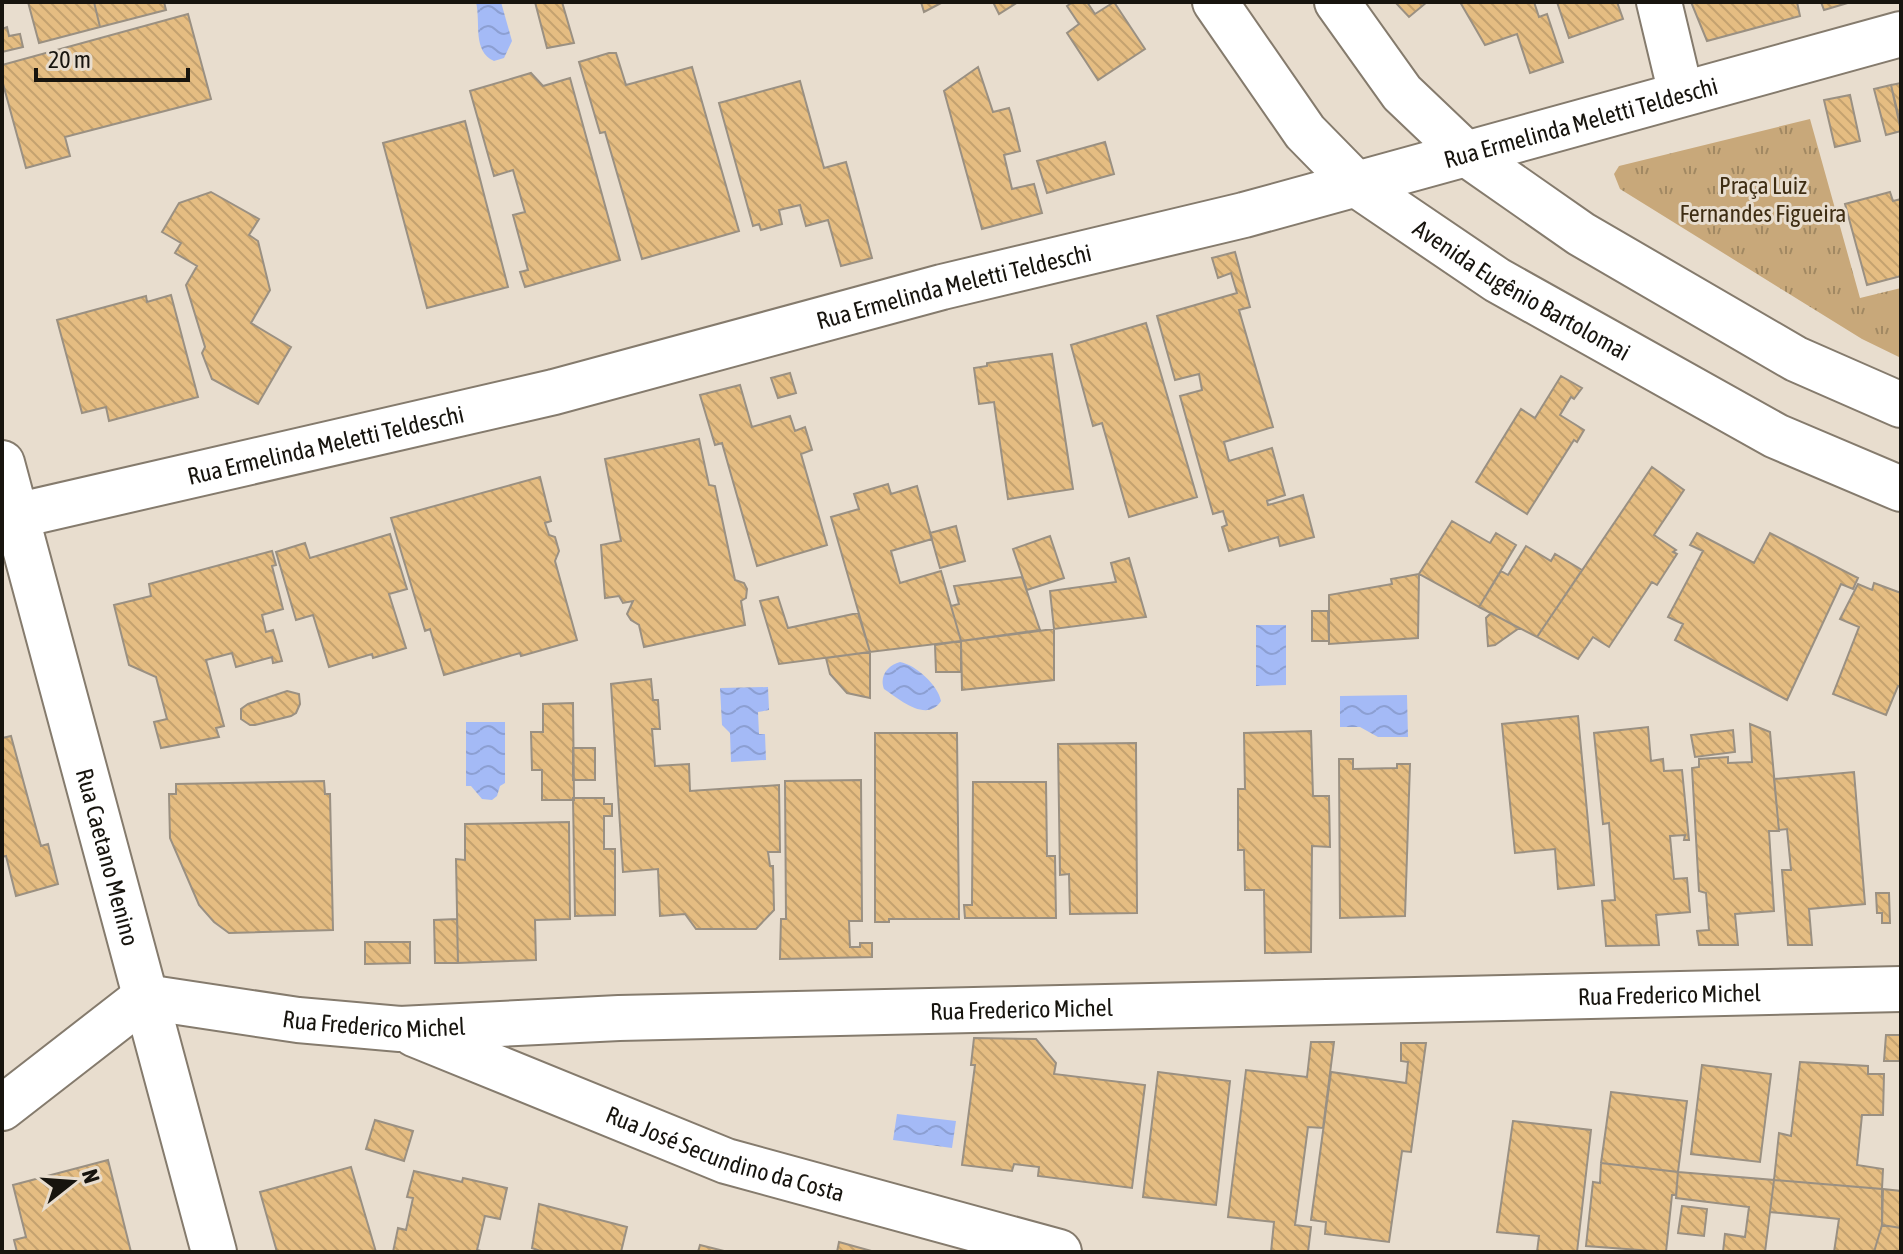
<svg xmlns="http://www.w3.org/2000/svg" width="1903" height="1254" viewBox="0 0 1903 1254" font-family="'Asap Condensed',sans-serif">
	<defs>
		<pattern id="park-tufts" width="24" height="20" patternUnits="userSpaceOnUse" patternTransform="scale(2)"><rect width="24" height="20" fill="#c8a87a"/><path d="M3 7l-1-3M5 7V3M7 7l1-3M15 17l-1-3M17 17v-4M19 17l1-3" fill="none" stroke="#a18862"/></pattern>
		<pattern id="water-waves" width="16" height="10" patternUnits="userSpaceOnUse" patternTransform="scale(2)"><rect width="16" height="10" fill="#a4baf6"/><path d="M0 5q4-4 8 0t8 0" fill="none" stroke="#8c9fd2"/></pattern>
		<pattern id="building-back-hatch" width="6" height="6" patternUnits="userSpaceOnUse" patternTransform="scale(2)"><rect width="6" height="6" fill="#e5bd82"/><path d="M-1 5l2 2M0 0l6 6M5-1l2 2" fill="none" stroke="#c4a26f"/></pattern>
	</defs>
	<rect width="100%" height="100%" fill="#e8ddce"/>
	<path fill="url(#park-tufts)" d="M1810,119L1860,298L1901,288V358L1862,339L1620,189L1614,174L1619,166Z"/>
	<path fill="url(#water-waves)" d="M476,2H501L512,41L504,58L494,61C472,51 481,23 476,2Z
		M1256,625H1286V685L1256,686Z
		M900,662C916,665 938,685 941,701C927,723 900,700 884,689C879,676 888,665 900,662Z
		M768,687L769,710L758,712L759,734H765L766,760L731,762L730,733L722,725L720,688Z
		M1407,695L1408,737H1378L1360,727H1340V696Z
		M466,722H505V783L500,786L497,796L492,800L482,799L471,786H466Z
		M897,1114L956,1121L952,1148L893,1140Z"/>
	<path fill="url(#building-back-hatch)" stroke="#9a9082" stroke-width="2" d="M28,2H94L100,27L39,43Z
		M94,2H164L166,10L100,27Z
		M535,2H562L574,43L547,48Z
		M921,2H943L924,12Z
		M993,2H1018L999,14Z
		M1073,2H1087L1095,14L1114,2L1145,49L1098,80L1067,33L1079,24L1067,6Z
		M1395,2H1427L1409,17Z
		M1460,2H1534L1539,17L1547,14L1563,62L1530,73L1517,34L1485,45Z
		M1557,2H1617L1623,19L1569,38Z
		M1691,2H1797L1800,16L1707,41Z
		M1821,2H1851L1824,10Z
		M188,14L211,99L65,137L70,156L26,168L2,80V65Z
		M7,27L9,36L20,34L23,47L2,52V29Z
		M609,53H616L626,85L692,67L739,231L642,259L605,132L600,133L579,62Z
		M978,67L993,112L1009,108L1011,114L1020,151L1004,155L1012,189L1034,184L1042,213L982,229L944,91Z
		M531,73L543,86L570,78L620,260L525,287L520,272L528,270L513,215L525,212L513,170L494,176L470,91Z
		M800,81L824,168L846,162L872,258L841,266L828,220L806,226L800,205L779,210L782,224L761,230L759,224L753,226L719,103Z
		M1901,83V118H1899L1891,85Z
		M1891,85L1901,131L1886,135L1874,89Z
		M1850,95L1860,141L1835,147L1824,100Z
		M465,121L508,287L427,308L383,143Z
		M1105,142L1114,174L1047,193L1037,161Z
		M211,192L259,219L249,235L258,241L270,290L251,323L291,347L258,404L212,379L202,353L205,347L186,285L197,266L175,253L181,243L162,232L179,203Z
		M1890,192L1893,201L1901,199V276L1867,285L1845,204Z
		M1235,252L1250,307L1239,310L1273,427L1224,442L1229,461L1272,448L1285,495L1267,501L1268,505L1303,495L1314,537L1280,546L1278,537L1229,551L1222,527L1227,525L1223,511L1213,514L1180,396L1202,390L1199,374L1175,380L1157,316L1237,293L1231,273L1218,278L1212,258Z
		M171,295L198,397L109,421L106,407L82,413L57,320L146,296L147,302Z
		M1146,323L1197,497L1129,517L1102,423L1093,426L1071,345Z
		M1052,354L1073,489L1008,499L994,402L979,404L974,368L987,366V363Z
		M790,373L796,393L778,398L771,378Z
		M1561,376L1582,388L1574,399L1571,397L1560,415L1584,430L1577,442L1574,440L1527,514L1476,482L1521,409L1535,418Z
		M740,385L752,427L790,416L795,431L805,427L812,450L801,454L827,545L757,566L722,443L715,445L700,395Z
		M699,439L709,485L715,486L735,580L744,583L747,589L746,598L741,601L745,625L644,647L639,625L631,620L627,614L633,601L623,603L619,596L605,598L601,545L621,541L605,459Z
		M1652,467L1684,490L1654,535L1676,550L1673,552L1677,554L1657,585L1652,582L1609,647L1593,637L1578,659L1537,637Z
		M540,477L551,521L545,523L549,535L555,537L559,551L555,561L577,640L521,656L520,653L444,675L430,629L425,631L391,518Z
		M888,484L891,494L917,486L932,539L891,551L900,583L941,571L961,641L870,652L831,517L859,509L854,494Z
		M1452,521L1490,543L1496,533L1516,545L1479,607L1419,574Z
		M956,526L965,561L940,568L930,533Z
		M1697,533L1754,563L1770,533L1858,578L1853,589L1841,584L1787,700L1675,640L1683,624L1668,617L1703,551L1690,545Z
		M390,534L407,589L389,594L406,648L373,658L372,654L329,667L313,615L296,620L276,552L305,543L310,558Z
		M1050,536L1064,578L1027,590L1013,549Z
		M1526,546L1551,561L1555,554L1582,570L1537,637L1479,607L1501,571L1508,575Z
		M272,551L276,565L272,566L283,609L262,615L266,632L273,630L282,661L273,663L272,657L236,667L232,653L206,660L224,726L216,728L219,737L161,748L154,722L167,719L156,677L129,665L114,605L151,596L149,584Z
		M1129,558L1146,617L1054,629L1050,591L1116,582L1111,563Z
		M1419,574L1418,638L1329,644V595L1392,584L1391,579Z
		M1022,577L1040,630L961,641L951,606L959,604L954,586Z
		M1874,583L1901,593V687L1898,686L1886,715L1833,694L1859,627L1840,619L1858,584L1872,590Z
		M778,597L788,628L858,613L870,652L779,664L760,601Z
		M1312,611H1328L1329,641H1312Z
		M1491,613L1519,628L1495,645L1488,646L1486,618Z
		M1054,629V680L962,690L961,641Z
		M961,641V672H936L935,645Z
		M870,652V698L847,693L830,674L826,658Z
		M651,679L653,700H658L660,729H652L655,766L689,764L690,791L779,785L780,852H768L770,866H773L774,910L756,929H696L685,914L660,916L658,869L623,872L611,684Z
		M287,691L299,694L300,704L296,713L291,716L255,725H250L241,719V709L248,704Z
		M573,703L574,800H542V770H532L531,732H543V704Z
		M1578,716L1594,885L1558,889L1555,849L1515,853L1502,724Z
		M1750,724L1770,732L1779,831H1769L1774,911L1735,914L1738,945H1699L1697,931L1709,930L1706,893L1699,891L1692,768L1699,767V759L1728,757V763L1752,762Z
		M1648,727L1651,761L1663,759L1664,771L1682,770L1689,840H1684L1685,835L1670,836L1674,879L1687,878L1690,912L1656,915L1659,945L1606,946L1602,901L1615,900L1609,823L1603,824L1594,733Z
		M1733,730L1735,752L1695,757L1691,735Z
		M1311,731L1313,796H1329L1330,847L1312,846L1311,952L1265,953L1264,890H1245L1244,850H1238V789H1245L1244,733Z
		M875,733H957L959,919H889V922H875Z
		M11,736L41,846L48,844L58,884L16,896L6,856L2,857V738Z
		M1136,743L1137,913L1070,914L1069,874L1060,875L1058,744Z
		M573,748H595V780H573Z
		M1339,759H1353V769L1397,768V764H1410L1405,916L1340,918Z
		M1854,772L1865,904L1809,909L1812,945H1788L1782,870H1791L1787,829L1779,830L1774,779Z
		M861,780L862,921H849L850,947H860V943H872V957L780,959L781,919H786L785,781Z
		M324,781L325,794H330L333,930L229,933L214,922L199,905L170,838L169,794H176V784Z
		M973,782H1046L1047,856H1055L1056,918H965L964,905H972Z
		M573,798H604V804H612V816H604V849H615V915L575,916Z
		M569,822L570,919L535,920L536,960L458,963L456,859L465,860V824Z
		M1876,893H1889L1890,923H1882V913H1877Z
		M457,919L458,963H435L434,920Z
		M365,942H410V963L365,964Z
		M1886,1035H1901V1061H1884Z
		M974,1038L1036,1039L1056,1063L1054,1074L1145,1085L1132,1188L1038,1176L1039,1167L1014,1164L1012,1171L962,1165L975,1065H971Z
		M1311,1042H1334L1323,1128L1308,1127L1295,1225L1311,1227L1308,1252H1271L1274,1222L1228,1217L1246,1070L1307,1077Z
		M1401,1043H1426L1411,1152L1402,1151L1389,1242L1325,1234L1326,1222L1311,1220L1331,1072L1406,1083L1408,1062L1401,1061Z
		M1800,1062L1868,1066V1074H1884L1883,1115H1862L1857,1165L1883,1169L1882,1189L1774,1180L1779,1133L1791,1136Z
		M1702,1065L1771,1074L1760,1162L1691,1154Z
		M1158,1072L1230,1081L1216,1205L1143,1197Z
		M1611,1092L1687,1101L1678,1172L1601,1163Z
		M375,1120L413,1131L404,1161L366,1149Z
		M1513,1121L1591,1130L1577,1252H1537L1539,1236L1497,1232Z
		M108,1160L131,1252H17L14,1240L26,1237L13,1185Z
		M1601,1163L1678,1172L1676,1195H1672L1666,1252L1586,1246L1593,1182L1600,1183Z
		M351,1167L376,1252H277L260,1192Z
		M414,1171L462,1182L463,1178L507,1188L500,1219L485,1216L477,1250L485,1252H393L398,1228L406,1230L413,1198L407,1197Z
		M1678,1172L1774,1180L1765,1252H1723L1725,1234L1745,1237L1749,1207L1676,1198Z
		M1774,1180L1882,1189V1225L1874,1252H1834L1839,1219L1770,1212Z
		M1883,1189L1901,1191V1228L1882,1225Z
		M539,1204L627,1227L621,1252H543L532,1248Z
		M1682,1206L1707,1209L1704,1236L1678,1233Z
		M1882,1225L1901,1228V1252H1874Z
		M839,1242L875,1252H837Z
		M700,1245L728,1252H698Z"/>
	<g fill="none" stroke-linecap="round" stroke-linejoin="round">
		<defs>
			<g id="street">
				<path d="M1659,2L1681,94"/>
				<path id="s1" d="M2,463L214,1252"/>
				<path id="s2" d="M2,519L554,392L942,287L1244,215L1901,34"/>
				<path id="s3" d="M414,1034L726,1161L1059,1252"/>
				<path id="s4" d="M2,1108L145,997L298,1020L400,1029L619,1018L1901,989"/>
			</g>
			<g id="secondary">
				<path id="s5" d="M1215,2L1305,132L1357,185L1497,280L1776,436L1901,489"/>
				<path d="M1337,2L1402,93L1465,153L1581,234L1796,359L1901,405"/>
			</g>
		</defs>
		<use href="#street" stroke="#857b6d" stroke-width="48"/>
		<use href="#secondary" stroke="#857b6d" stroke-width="48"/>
		<use href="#street" stroke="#fff" stroke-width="44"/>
		<use href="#secondary" stroke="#fff" stroke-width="44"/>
	</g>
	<g text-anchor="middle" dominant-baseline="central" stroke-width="6" stroke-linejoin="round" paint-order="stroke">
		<g font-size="24" fill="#17140e" stroke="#e8ddce">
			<text stroke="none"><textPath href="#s2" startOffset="1628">Rua Ermelinda Meletti Teldeschi</textPath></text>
			<text stroke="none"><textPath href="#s2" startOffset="980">Rua Ermelinda Meletti Teldeschi</textPath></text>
			<text stroke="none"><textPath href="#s5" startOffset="428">Avenida Eugênio Bartolomai</textPath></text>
			<text stroke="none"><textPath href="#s2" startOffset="332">Rua Ermelinda Meletti Teldeschi</textPath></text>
			<text stroke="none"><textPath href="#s1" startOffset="408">Rua Caetano Menino</textPath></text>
			<text stroke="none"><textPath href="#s4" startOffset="1708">Rua Frederico Michel</textPath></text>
			<text stroke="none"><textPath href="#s4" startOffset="1060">Rua Frederico Michel</textPath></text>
			<text stroke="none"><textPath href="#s4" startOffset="412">Rua Frederico Michel</textPath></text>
			<text stroke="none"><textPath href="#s3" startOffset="334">Rua José Secundino da Costa</textPath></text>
		</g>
		<g font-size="24" fill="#3e2d13" stroke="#e8ddce">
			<text x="1763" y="185">Praça Luiz<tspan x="1763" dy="28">Fernandes Figueira</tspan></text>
		</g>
	</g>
	<rect width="1903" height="1254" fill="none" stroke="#17140e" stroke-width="8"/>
	<g transform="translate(72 1182) rotate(73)" stroke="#e8ddce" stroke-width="6" paint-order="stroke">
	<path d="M0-6L14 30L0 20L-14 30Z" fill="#17140e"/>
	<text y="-12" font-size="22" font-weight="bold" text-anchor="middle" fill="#17140e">N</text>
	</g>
	<path d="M36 68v12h152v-12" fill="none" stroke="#17140e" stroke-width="4"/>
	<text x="48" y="68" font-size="24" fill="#17140e" stroke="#e8ddce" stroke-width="6" paint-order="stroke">20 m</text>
</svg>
